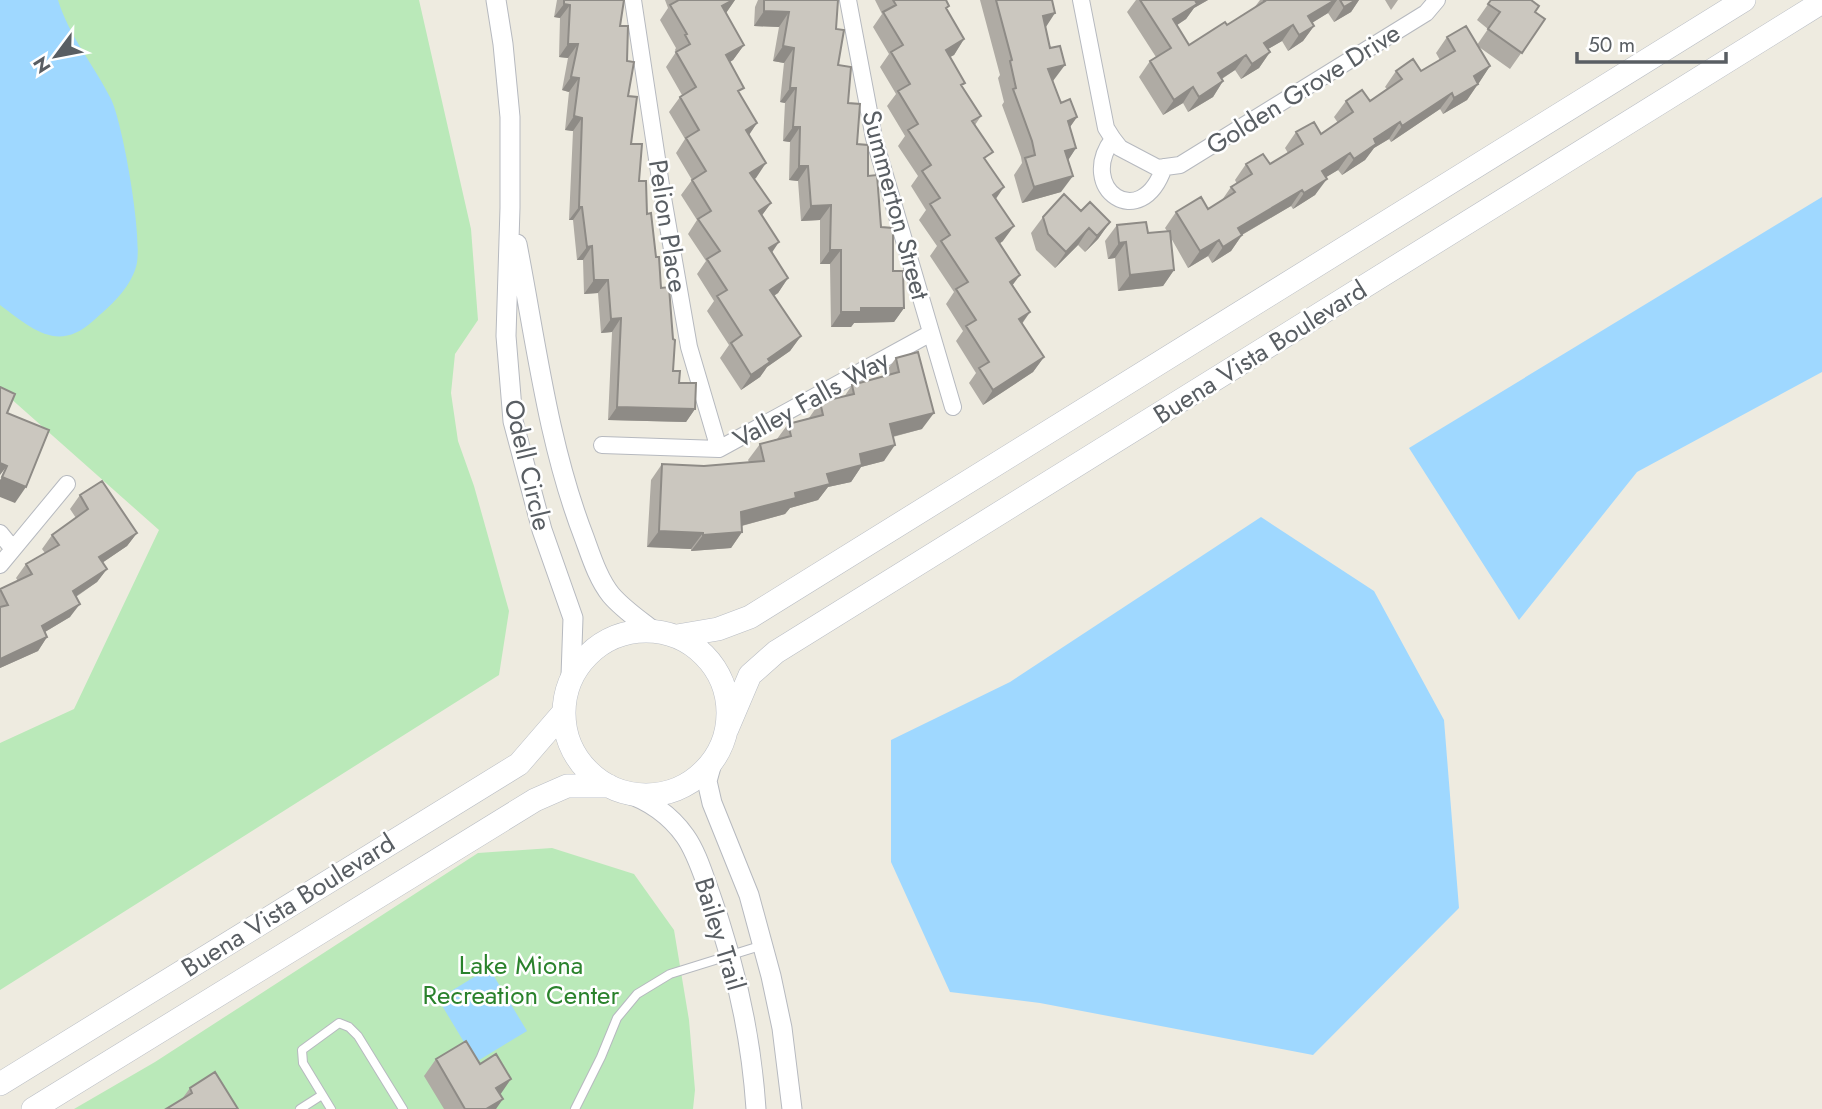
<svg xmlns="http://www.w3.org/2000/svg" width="1822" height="1109" viewBox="0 0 1822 1109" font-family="Jost,sans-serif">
	<rect width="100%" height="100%" fill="#eeebe0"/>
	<path fill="#bae9b9" d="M0,0H419L471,229L478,320L455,354L451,393L458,441L474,486L509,611L499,675L0,990V743L74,709L159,530L0,389Z
		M552,848L634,874L674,930L689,1020L695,1090L693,1109H74L155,1062L478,853Z"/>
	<path fill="#9fd8ff" d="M0,0H58C69,36 94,65 111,99C123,124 144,242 136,267C129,290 110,306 93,321C58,353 32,329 0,305Z
		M1822,197V372L1637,472L1519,620L1409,448Z
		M1261,517L1374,591L1444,720L1459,908L1313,1055L1040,1003L950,992L891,862V740L1010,682Z
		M489,968L527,1031L476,1062L438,999Z"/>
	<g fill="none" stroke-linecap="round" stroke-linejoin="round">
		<defs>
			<path id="service" d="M300,1109L322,1095
				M331,1109L303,1063L302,1050L339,1023L349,1027L358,1036L403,1109
				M575,1109L601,1057L617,1018L637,994L670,974L763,945"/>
			<path id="minor" d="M633,0L662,192L689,347L719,449
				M848,0L874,138L953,407
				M1081,0L1106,128L1113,139L1120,148L1158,168L1180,165L1426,13L1437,0
				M1113,139C1076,188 1141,235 1164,167
				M602,445L719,449L931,333
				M0,533L13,549
				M0,565L67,484"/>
			<path id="tertiary" d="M496,0L503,44L510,117V208L506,336L513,421L542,530L573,618L571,676
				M517,244C536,342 548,444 584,537C591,556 598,579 611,595C623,609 638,619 652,630
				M712,763L707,781L712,803L749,895L771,976L782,1028L792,1109
				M625,793C648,799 671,816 685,836C695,850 701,868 707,885C733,956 751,1033 756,1109"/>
			<path id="secondary" d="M564 713a82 82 0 1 1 164 0a82 82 0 1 1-164 0Z
				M677,636L718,629L750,617L1744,0
				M727,729L750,675L776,652L1822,2
				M0,1084L519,764L563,713
				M33,1109L535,800L567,786H609"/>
		</defs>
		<use href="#service" stroke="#b6b9bf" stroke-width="10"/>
		<use href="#minor" stroke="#b6b9bf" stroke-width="18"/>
		<use href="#tertiary" stroke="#b6b9bf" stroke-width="21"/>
		<use href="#secondary" stroke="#b9bdc4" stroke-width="24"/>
		<use href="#service" stroke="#fff" stroke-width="8"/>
		<use href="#minor" stroke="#fff" stroke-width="16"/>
		<use href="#tertiary" stroke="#fff" stroke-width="19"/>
		<use href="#secondary" stroke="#fff" stroke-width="23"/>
	</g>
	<path fill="#afaba4" d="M557,0H624L620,26L627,61L628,96L631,144L647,214L661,288L673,371L679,383L695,409L686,422L608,420L612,332L601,333L598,293L584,294L583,260H577L573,220H569L573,131L565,130L569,92L562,90L568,58L559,57L560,18L554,17Z
		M665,0H735L726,13L744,45L733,60L730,62L740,94L757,123L749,134L756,178L754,179L771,203L762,215L772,252L788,278L778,293L774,296L801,336L790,351L767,367L760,377L741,390L720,358L729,345L707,311L714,301L697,274L706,261L688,234L697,220L681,195L692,180L676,153L685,139L669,112L680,97L682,95L666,67L676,52L675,50L676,48L660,20L668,8Z
		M758,0H838L836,29L838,65L848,103L857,144L868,176L904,308L894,322L854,323L851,327H831L830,264H820V220L801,221L798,181L789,180L790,142L783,141L785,103L780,102L784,63L773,61L779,27L754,26L755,7Z
		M875,0H946L947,9L964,39L954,55L950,57L962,87L981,116L975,125L986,162L996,199L1003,241L999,244L1013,285L1030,312L1022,324L1044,357L1033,372L983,405L969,383L976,373L956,341L963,331L946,304L954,292L930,256L937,246L919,220L926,210L911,186L918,176L898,146L905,136L887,106L896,94L880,67L889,54L873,27L882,14Z
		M980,0H1052L1045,27L1053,81L1061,103L1077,117L1070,127L1076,148L1068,160L1061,192L1022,203L1014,175L1022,163L1021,157L1002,105L1004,102L998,78L1000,75Z
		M1136,0H1208L1194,8L1186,19L1177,25L1189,45L1227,25L1254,8L1260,0H1359L1351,12L1334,22L1328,13L1312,23L1314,26L1303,41L1288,51L1282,41L1268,49L1270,52L1259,68L1241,79L1235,70L1222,79L1223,81L1213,97L1188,112L1183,103L1163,115L1139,77L1150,61L1156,57L1127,12Z
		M1385,0H1398L1391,10Z
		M1491,0L1535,12L1545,19L1510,69L1479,47L1490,66L1467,100L1443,114L1440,109L1391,142L1389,139L1374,148L1365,160L1342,175L1338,170L1326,177L1315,195L1293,209L1291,206L1242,235L1231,251L1212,263L1208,256L1188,268L1171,238L1174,270L1163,286L1118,291L1115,258L1108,259L1105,241L1117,225L1148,233L1167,231L1165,228L1176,212L1208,209L1222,200L1231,187L1237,184L1235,180L1246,164H1270L1288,153L1285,148L1296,132L1321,134L1338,123L1334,117L1346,101H1370L1387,89L1385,87L1396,71H1421L1440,60L1436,53L1447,37L1477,45L1488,29L1477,20Z
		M1081,211L1110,222L1098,239L1085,252L1078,245L1055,268L1036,250L1031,233L1043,217Z
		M896,358L922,429L893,437L884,461L861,467L851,482L828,487L818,500L790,508L785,514L742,526V532L731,548L691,551V549L647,547L651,480L662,464L704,466L749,462L748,460L760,444L777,439L788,424L809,418L820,402L844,397L852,385L885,376L884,374Z
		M80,495L137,533L127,546L102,563L107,569L97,582L76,597L70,617L45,632L47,637L38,651L0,668V590L18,581L16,578L26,564L45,553L42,549L52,535L76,518L70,509Z
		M436,1059L480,1064L500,1095L496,1109H444L424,1076Z
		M190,1088L238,1109L182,1099Z"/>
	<path fill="#8e8b86" d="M733,0H735L726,13L712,21L722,6Z
		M1194,0H1208L1194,8L1186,19L1162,35L1173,19Z
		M1335,0H1337L1328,13L1297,32L1308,16Z
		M1356,0H1359L1351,12L1334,22L1344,7Z
		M564,4L570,5L560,18L554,17Z
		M764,11L789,12L779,27L754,26Z
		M1055,13L1044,30L1043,16Z
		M1293,25L1282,41L1253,58L1264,43Z
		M1314,26L1303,41L1288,51L1299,35Z
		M964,39L954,55L935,65L946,50Z
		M568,44H578L568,58L559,57Z
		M744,45L733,60L715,70L726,55Z
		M783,46L794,48L784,63L773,61Z
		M1270,52L1259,68L1241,79L1252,64Z
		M1246,55L1235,70L1207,88L1218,73Z
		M1065,65L1053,81L1048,69Z
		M1490,66L1479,83L1462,92L1474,76Z
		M571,77L579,78L569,92L562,90Z
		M1223,81L1213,97L1188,112L1199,97Z
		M1478,84L1467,100L1443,114L1454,98Z
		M1193,87L1183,103L1163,115L1174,100Z
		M790,88H796L785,103L780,102Z
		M1452,93L1440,109L1391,142L1402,126Z
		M574,116L582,118L573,131L565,130Z
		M1077,117L1065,134L1068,121Z
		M1400,122L1389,139L1374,148L1365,160L1342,175L1354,159L1374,139Z
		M757,123L747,138L746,130Z
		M793,127H800L790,142L783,141Z
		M1076,148L1065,165V151Z
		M1350,153L1338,170L1310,187L1322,171Z
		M766,163L756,178L740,187L750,173Z
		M799,166H808L798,181L789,180Z
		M1073,176L1061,192L1022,203L1034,187Z
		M1327,179L1315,195L1293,209L1304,193Z
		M1004,187L993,203V195Z
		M1302,190L1291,206L1226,244L1238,228Z
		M771,203L760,218L759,211Z
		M831,205L820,220L801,221L811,206Z
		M579,207H582L573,220H569Z
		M1110,222L1098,239L1085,252L1097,236Z
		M1014,226L1003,241L985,253L996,238Z
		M1089,228L1078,245L1055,268L1066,252Z
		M1242,235L1231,251L1212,263L1223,247Z
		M1219,240L1208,256L1188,268L1200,251Z
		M779,242L769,257V248Z
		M1126,242L1115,258L1108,259L1119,243Z
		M592,246L583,260H577L587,247Z
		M830,250H841L830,264H820Z
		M1174,270L1163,286L1118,291L1130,275Z
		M1020,275L1009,290L1010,282Z
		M788,278L778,293L759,305L770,290Z
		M594,280H608L598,293L584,294Z
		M861,308H904L894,322L854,323L851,327H831L841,312Z
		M1030,312L1019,327V319Z
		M621,318L612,332L601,333L611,319Z
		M801,336L790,351L767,367L760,377L741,390L751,375L768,359Z
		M1044,357L1033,372L983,405L993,390Z
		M617,407L695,409L686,422L608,420Z
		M934,413L922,429L879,440L890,424Z
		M895,445L884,461L861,467L851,482L828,487L818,500L790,508L785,514L729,529L741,512L827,474L860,454Z
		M0,463L7,466L0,475Z
		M2,477L26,487L15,503L0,497V480Z
		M659,531L703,533L691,549L647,547Z
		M742,532L731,548L691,551L703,535Z
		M137,533L127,546L90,571L99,557Z
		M107,569L97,582L63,605L73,591Z
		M80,604L70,617L33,639L42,626Z
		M47,637L38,651L0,668V659Z
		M511,1079L500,1095L496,1088Z
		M503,1099L496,1109H486Z"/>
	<path fill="#cbc7bf" stroke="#8e8b86" stroke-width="2" d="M564,0H624L620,26H628L627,61L634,62L628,96L637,97L631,144H642L639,181H646L647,214L651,213L656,257H659L661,288L669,287L673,339L675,340L673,371H680L679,383H696L695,409L617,407L621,318L611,319L608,280H594L592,246L587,247L582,207H579L582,118L574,116L579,78L571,77L578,44H568L570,5L564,4Z
		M679,0H733L722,6L744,45L726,55L744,88L738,91L757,123L746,130L766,163L750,173L771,203L759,211L779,242L769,248L788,278L770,290L801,336L768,359L770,362L751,375L731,343L742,335L717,296L727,290L707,259L720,251L698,219L711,211L692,180L706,171L686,138L699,130L680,97L696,87L676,52L690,44L685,35L687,34L670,5Z
		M764,0H838L836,29L844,30L838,65L851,67L848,103L860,104L857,144L868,145V176L877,175L881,227L893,228V271H903L904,308H861V312H841V250H830L831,205L811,206L808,166H799L800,127H793L796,88H790L794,48L783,46L789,12L764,11Z
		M893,0H946L949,6L946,8L964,39L946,50L965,83L961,85L981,116L972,121L993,152L984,158L1004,187L993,195L1014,226L996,238L1020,275L1010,282L1030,312L1019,319L1044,357L993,390L979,368L989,362L966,326L976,320L956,289L968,282L941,241L950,235L930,204L940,198L922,171L931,165L908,130L918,124L898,91L910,84L891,52L903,45L883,12L896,5Z
		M996,0H1052L1055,13L1043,16L1050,48L1060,46L1065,65L1048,69L1061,103L1070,99L1077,117L1068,121L1076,148L1065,151L1073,176L1034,187L1025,158L1035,155L1032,141L1013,89L1016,88L1010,61L1012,60Z
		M1140,0H1195L1197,4L1173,19L1189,45L1225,22L1227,25L1265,1L1264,0H1335L1308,16L1314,26L1299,35L1293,25L1264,43L1270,52L1252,64L1246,55L1218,73L1223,81L1199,97L1193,87L1174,100L1150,61L1171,48Z
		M1340,0H1356L1344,7Z
		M1491,0H1531L1539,6L1535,12L1545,19L1522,53L1488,29L1500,12L1488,4Z
		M1466,26L1490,66L1474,76L1478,84L1454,98L1452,93L1402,126L1400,122L1374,139L1376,144L1354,159L1350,153L1322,171L1327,179L1304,193L1302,190L1238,228L1242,235L1223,247L1219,240L1200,251L1176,212L1201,197L1208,209L1235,192L1231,187L1252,174L1246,164L1263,154L1270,164L1303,144L1296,132L1314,122L1321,134L1353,112L1346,101L1362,90L1370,101L1402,79L1396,71L1413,59L1421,71L1455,51L1447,37Z
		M1064,194L1081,211L1090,202L1110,222L1097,236L1089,228L1066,252L1048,234L1043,217Z
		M1146,222L1148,233L1170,231L1174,270L1130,275L1126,242L1119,243L1117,225Z
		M918,352L934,413L890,424L895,445L860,454L862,465L827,474L830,484L795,493L796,498L741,512L742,532L703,535V533L659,531L662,464L704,466L764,461L760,444L791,436L788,424L823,415L820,402L854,394L852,385L899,372L896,358Z
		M0,387L15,394L7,413L49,430L26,487L2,477L7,466L0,463Z
		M102,481L137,533L99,557L107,569L73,591L80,604L42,626L47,637L0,659V607L8,605L0,589L32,574L26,564L59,545L52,535L88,509L80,495Z
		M466,1041L480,1064L496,1054L511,1079L496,1088L503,1099L486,1109H465L436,1059Z
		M215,1072L238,1109H166L192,1093L190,1088Z"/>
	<g text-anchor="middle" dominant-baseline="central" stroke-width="5" stroke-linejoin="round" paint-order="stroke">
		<g font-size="26" fill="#595e63" stroke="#fff">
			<text transform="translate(1303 89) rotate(-32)">Golden Grove Drive</text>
			<text transform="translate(896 205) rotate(75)">Summerton Street</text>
			<text transform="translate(668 226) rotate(81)">Pelion Place</text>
			<text transform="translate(1260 352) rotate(-32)">Buena Vista Boulevard</text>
			<text transform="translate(811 399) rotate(-29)">Valley Falls Way</text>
			<text transform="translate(528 465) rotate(77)">Odell Circle</text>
			<text transform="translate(288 905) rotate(-32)">Buena Vista Boulevard</text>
			<text transform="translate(720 934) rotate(73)">Bailey Trail</text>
		</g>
		<g font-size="26" fill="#2a822c" stroke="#fff">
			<text x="521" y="965">Lake Miona<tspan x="521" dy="30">Recreation Center</tspan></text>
		</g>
	</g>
	<g transform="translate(56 56) rotate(238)" stroke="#ffffff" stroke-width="5" paint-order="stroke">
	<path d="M0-5L12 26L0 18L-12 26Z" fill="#595e63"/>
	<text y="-10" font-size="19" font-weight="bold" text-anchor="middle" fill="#595e63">N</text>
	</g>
	<path d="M1577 52v10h149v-10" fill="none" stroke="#595e63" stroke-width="3.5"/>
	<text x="1588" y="52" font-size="21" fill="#595e63" stroke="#ffffff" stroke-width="5" paint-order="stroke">50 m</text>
</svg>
